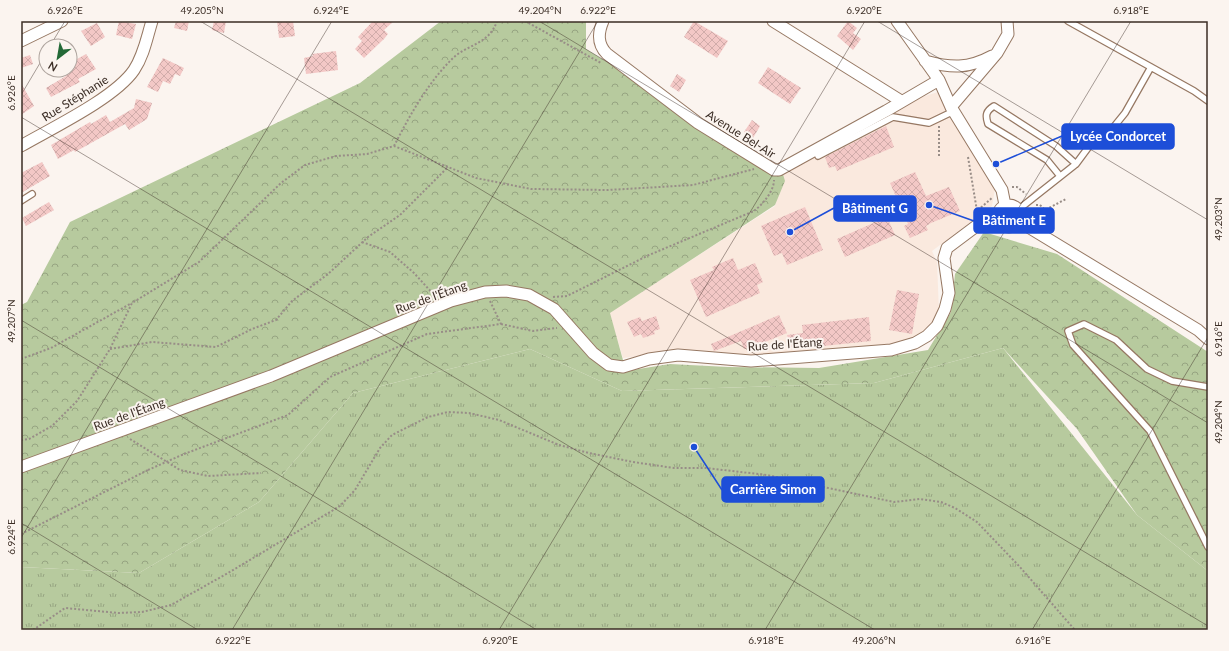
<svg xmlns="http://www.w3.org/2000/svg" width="1229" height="651" viewBox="0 0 1229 651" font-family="Lato,sans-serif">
	<defs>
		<pattern id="grass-tufts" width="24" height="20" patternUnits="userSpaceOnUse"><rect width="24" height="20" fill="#b7ca9e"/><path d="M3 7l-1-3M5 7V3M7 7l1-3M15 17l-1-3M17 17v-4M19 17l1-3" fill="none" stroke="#96a481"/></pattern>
		<pattern id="forest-crowns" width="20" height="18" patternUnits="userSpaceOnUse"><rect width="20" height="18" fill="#b7ca9e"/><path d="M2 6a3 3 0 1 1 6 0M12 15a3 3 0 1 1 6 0" fill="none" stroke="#96a481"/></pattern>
		<pattern id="building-cross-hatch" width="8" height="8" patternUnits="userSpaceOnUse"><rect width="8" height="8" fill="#f3c8c6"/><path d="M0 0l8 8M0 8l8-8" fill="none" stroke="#d1acaa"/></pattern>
	</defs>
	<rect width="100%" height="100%" fill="#fbf4ef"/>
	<path fill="#fae9de" d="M938,92L995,189L992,206L932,251L937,262L939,312L933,326L920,337L886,345L747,356L710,354L686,350L623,358L609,313L775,206L782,171L912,100Z"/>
	<path fill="url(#grass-tufts)" d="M1003,348L1137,515L1208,571V630H21V567L139,573L259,502L353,393L530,349L622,391L874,383Z"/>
	<path fill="url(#forest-crowns)" d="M441,21H586V49L782,171L785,181L775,205L610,313L626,371L670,364L728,367L819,368L928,350L951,312L955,274L984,232L1057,254L1208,352V571L1137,515L1077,429L1003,348L874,383L622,391L530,349L353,393L259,502L139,573L21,567V305L27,302L70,222L360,83Z"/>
	<path fill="url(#building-cross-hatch)" d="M119,21L136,24L132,39L116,35Z
		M176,21H189L187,31L174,28Z
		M214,21H226L224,33L212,30Z
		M277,21H293L295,36L279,38Z
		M373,21H394L384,30L388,34L384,39L364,58L355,49L362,41L358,37Z
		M694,21L728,41L717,58L684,37Z
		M848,21L857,28L853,33L861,39L853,50L837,36Z
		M97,23L105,37L91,46L81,31Z
		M336,51L338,70L306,74L304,58L313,56L312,54Z
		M86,54L96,69L78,79L80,82L51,97L46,88L66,76L63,70H70V63Z
		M30,55L33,64L21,68V58Z
		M163,58L184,68L180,76L175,74L170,84L163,81L158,92L147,87Z
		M768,67L801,88L790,104L758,83Z
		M677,74L686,80L679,92L670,86Z
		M21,83L34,106L21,115Z
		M136,99L152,103L147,119L129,130L125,124L75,152L74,150L58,159L51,145L90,122L91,124L106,115L110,122L134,108Z
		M752,120L760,126L753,138L744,132Z
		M886,126L894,147L837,171L835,166L829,168L825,157Z
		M42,162L50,176L21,193V173Z
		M915,172L926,196L949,187L960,211L931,223L926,226L928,230L910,238L904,226L908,224L890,183Z
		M49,202L54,210L26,226L22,218Z
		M805,207L823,250L787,265L782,253L774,256L761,226Z
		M887,217L895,235L845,257L837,239Z
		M733,258L738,270L755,263L763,282L757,285L760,293L706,317L690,280L714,270L712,267Z
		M897,290L919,294L912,334L889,330Z
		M779,315L787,333L750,348L749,347L744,349L741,341L714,351L711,344Z
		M656,316L660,329L654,331L655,334L643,338L641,334L634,337L627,322L640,317L642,321Z
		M869,317L871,341L804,348V345L791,347L787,335L803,333L802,325Z"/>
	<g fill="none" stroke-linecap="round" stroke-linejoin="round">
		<defs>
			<path id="service" d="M1068,21L1194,91L1208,101
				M818,156L893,117L929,123L954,111
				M1076,164L1093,141L1108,134L1125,113L1151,67
				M21,201L32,194
				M1019,209L1076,164L1056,146L994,106C986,111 985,115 988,124L1047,160L1060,176
				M1208,387L1172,381L1147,369L1116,340L1084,324L1068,331L1073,345L1150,431L1208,547"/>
			<path id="minor" d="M603,21C598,33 597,44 607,54L698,123L774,170H779L886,111L939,80
				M773,21L901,101
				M897,21L939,80L951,107L1002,190L1005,205
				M21,41L62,21
				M925,61C951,68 968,69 992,56
				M951,107L997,53L1008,34L1007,21
				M21,146C52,128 115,98 134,70C144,55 147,37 152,21
				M998 216a11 11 0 1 1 22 0a11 11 0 1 1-22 0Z
				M1017,223L1025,225L1198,330L1208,339
				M21,467L271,376L451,301L485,292L506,291L529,295L554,309L593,353L609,365L623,367L649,359L678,355L751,361L891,350L915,343L927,336L937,326L945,309L949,293L944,258L947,248L979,224L990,222L998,217"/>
		</defs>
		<use href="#service" stroke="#967863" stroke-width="8"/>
		<use href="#minor" stroke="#967863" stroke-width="13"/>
		<path stroke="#988d87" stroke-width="2" stroke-dasharray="2 2" stroke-linecap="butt" d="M525,21L601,63
			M939,126V157
			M394,146C410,115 427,84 452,59C467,44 489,45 497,21
			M968,157L977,211L993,197
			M1012,187H1017L1026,194
			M1036,205H1040L1045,210L1066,199
			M362,242L390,252L414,273L435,296
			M553,297L567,296L649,255L754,211C763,204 774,191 774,180
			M501,324L533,331L557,328
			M110,349L152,342L216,347L252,329L276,320L292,301L328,274L368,237L400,215L448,167
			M21,359L51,348L130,304
			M130,439L180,470L208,476L261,473
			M21,440L29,439L52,426L77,401L110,349L132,303L199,262L281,183L305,165L336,156L367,154L394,146L476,178L531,189L608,190L693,185L754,169
			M184,454L288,415L330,377L427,334L501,324L490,301
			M21,534L148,470
			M33,630L65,608L118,613L142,612L171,605L228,573L340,506L355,490L380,448L392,435L428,417L448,412L469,413L499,420L559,445L589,453L633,462L674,468H706L767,475L894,502L920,499L941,502L955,508L977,522L1019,566L1075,630"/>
		<use href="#service" stroke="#fff" stroke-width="5.5"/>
		<use href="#minor" stroke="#fff" stroke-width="11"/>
		<path stroke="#988d87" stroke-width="2" stroke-dasharray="2 2" stroke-linecap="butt" d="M148,470L184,454"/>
	</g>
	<path fill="none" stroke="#3b2d25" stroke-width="1" stroke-opacity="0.45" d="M200,21L1208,626M539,21L1208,423M877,21L1208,220M50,46L65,21M21,95L46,53M21,117L875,630M21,320L537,630M21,523L198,630M21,538L332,21M232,630L598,21M499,630L865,21M765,630L1131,21M1032,630L1208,337"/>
	<g text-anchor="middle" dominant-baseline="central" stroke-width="4" stroke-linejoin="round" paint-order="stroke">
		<g font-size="12" fill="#3b2d25" stroke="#fbf4ef">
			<text transform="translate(75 98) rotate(-32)">Rue Stéphanie</text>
			<text transform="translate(741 134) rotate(32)">Avenue Bel-Air</text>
			<text transform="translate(431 297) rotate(-20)">Rue de l'Étang</text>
			<text transform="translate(785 344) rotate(-4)">Rue de l'Étang</text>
			<text transform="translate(129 414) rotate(-20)">Rue de l'Étang</text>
		</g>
	</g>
	<path fill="none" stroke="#1d4ed8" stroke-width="1.5" d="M996 164L1062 136M790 232L834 208M929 205L974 221M694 447L722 490"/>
	<g fill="#1d4ed8" stroke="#fbf4ef" stroke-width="1.5">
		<circle cx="996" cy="164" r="4"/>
		<circle cx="790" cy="232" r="4"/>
		<circle cx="929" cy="205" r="4"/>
		<circle cx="694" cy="447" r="4"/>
	</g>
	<g fill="#1d4ed8" stroke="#1d4ed8" stroke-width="1.5">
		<rect x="1062" y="124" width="112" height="25" rx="4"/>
		<rect x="834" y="196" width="82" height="25" rx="4"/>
		<rect x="974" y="208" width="80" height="25" rx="4"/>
		<rect x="722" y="477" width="102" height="25" rx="4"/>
	</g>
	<g font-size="13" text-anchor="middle" font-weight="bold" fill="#fff">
		<text x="1118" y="141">Lycée Condorcet</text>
		<text x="875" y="213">Bâtiment G</text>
		<text x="1014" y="225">Bâtiment E</text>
		<text x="773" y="494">Carrière Simon</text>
	</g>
	<rect width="1229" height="651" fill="none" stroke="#fbf4ef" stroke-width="44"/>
	<g transform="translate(58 58) rotate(211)"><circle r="19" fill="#fbf4ef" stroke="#aea49e"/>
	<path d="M0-3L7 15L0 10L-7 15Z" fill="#236936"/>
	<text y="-6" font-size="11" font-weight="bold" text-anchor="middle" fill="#3b2d25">N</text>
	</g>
	<rect x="22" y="22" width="1185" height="607" fill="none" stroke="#3b2d25" stroke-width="1.5"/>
	<g font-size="10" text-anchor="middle" fill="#3b2d25">
		<text x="65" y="14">6.926°E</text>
		<text x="202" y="14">49.205°N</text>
		<text x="331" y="14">6.924°E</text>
		<text x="540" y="14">49.204°N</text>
		<text x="598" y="14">6.922°E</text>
		<text x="864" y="14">6.920°E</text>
		<text x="1131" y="14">6.918°E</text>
		<text transform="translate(11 93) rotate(-90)" y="4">6.926°E</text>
		<text transform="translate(1218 219) rotate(-90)" y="4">49.203°N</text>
		<text transform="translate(11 321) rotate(-90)" y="4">49.207°N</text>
		<text transform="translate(1218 339) rotate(-90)" y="4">6.916°E</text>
		<text transform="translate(1218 422) rotate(-90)" y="4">49.204°N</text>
		<text transform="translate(11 537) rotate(-90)" y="4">6.924°E</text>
		<text x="233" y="644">6.922°E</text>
		<text x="500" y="644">6.920°E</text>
		<text x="766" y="644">6.918°E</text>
		<text x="874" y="644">49.206°N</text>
		<text x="1033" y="644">6.916°E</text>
	</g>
</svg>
